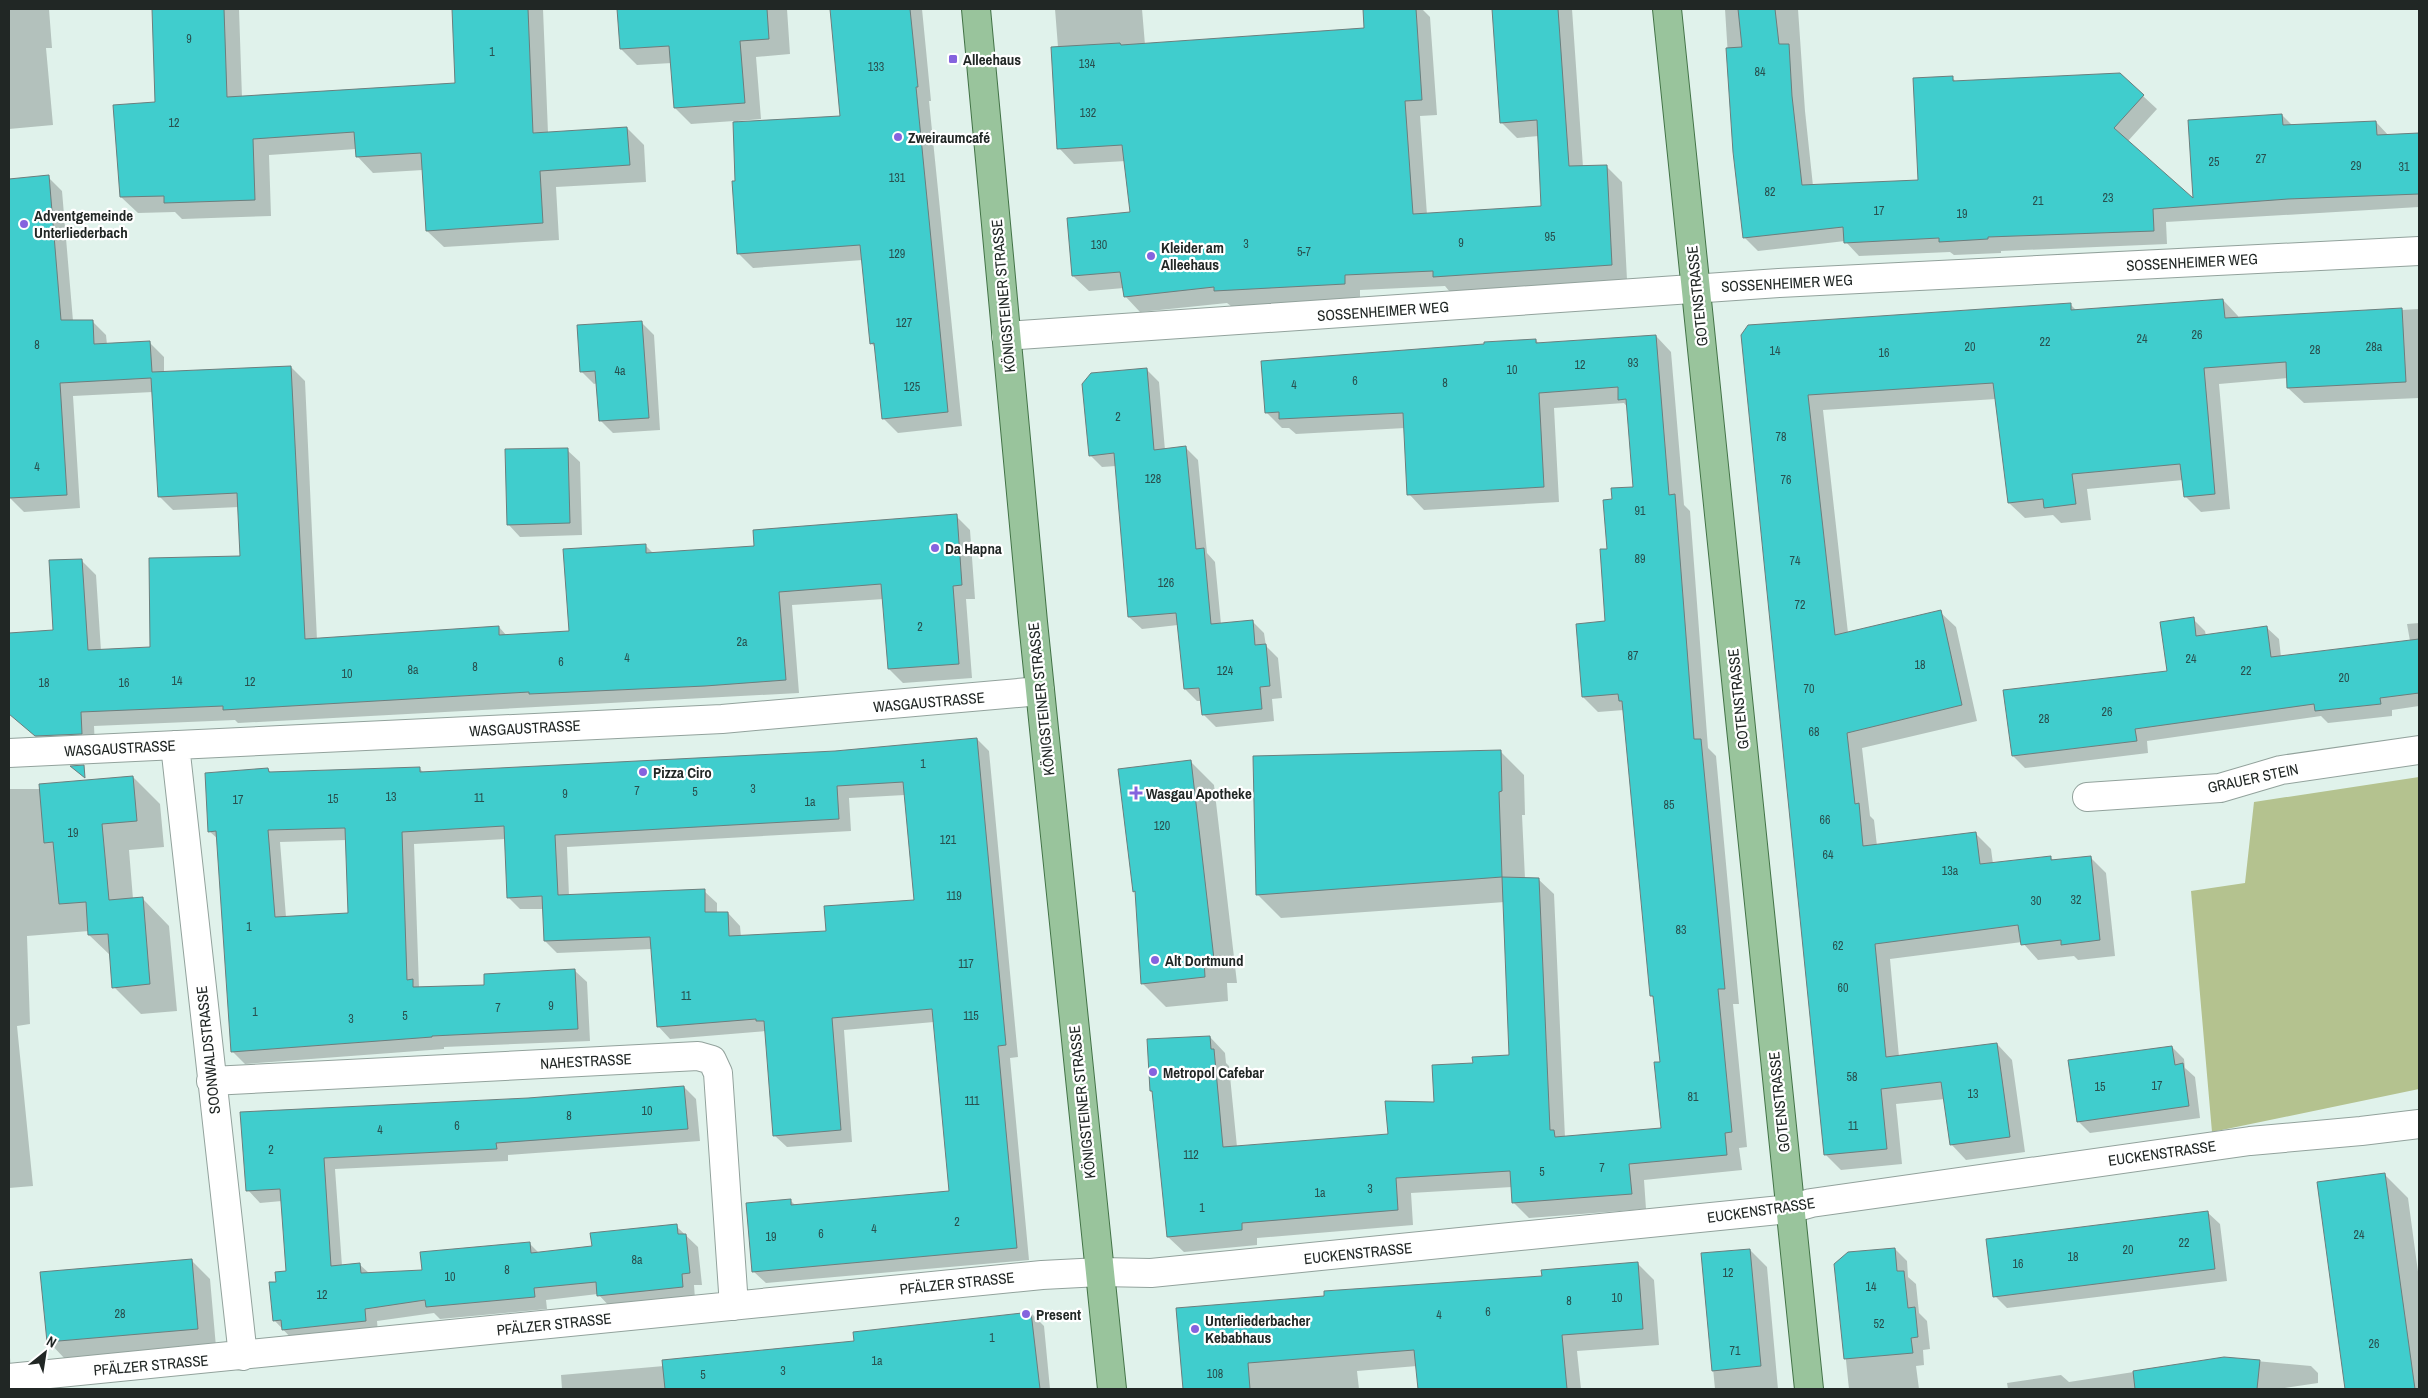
<svg xmlns="http://www.w3.org/2000/svg" width="2428" height="1398" viewBox="0 0 2428 1398" font-family="'Archivo Narrow',sans-serif">
	<rect width="100%" height="100%" fill="#e0f2eb"/>
	<path fill="#b4c28f" d="M2419,777V1089L2212,1132L2191,891L2245,883L2254,802Z"/>
	<path fill="#0003" fill-rule="evenodd" d="M9,9H49L52,48H46L53,125L9,129Z
		M153,9H239L242,98L456,84L454,9H543L548,133L627,128L644,145L646,182L556,187L559,240L444,247L427,231L423,170L373,173L357,156L356,149L269,155L271,216L182,219L175,212L138,213L121,197L156,104Z
		M618,9H787L790,54L756,57L761,119L738,121V123L841,117L832,9H922L931,101H929L962,426L898,433L883,418L876,348L871,343L863,260L753,268L739,254L734,121L691,124L675,108L672,63L637,65L621,49Z
		M1055,9H1142L1145,45L1365,29L1364,9H1422L1430,17L1437,115L1420,116L1427,215L1542,207L1539,136L1517,138L1501,122L1493,9H1572L1583,167H1607L1622,182L1627,280L1450,292L1445,286L1360,290V299L1231,306L1227,303L1140,312L1125,296L1124,288L1089,291L1073,276L1132,213L1126,161L1074,164L1059,148L1058,47Z
		M1725,9H1798L1805,111L1813,186L1919,181L1952,78L1957,82L2143,96L2157,109L2128,141L2194,201L2282,115L2293,126L2376,122L2389,136L2419,134V207L2166,222L2167,244L2001,251V253L1954,255L1950,252L1859,256L1845,241L1758,251L1744,237L1734,152Z
		M48,177L62,191L73,321H92L106,335L107,345L150,343L164,357V373L291,367L305,381L317,640L499,627L507,636L570,632L645,545L654,554L755,547L956,516L970,530L975,599H966L972,678L903,683L889,669L884,599L792,605L799,693L238,723L235,720L94,726L95,747L50,749L10,714L9,634L55,631L82,561L96,575L101,651L152,648L242,558L239,507L173,510L159,496L153,392L73,396L80,508L24,512L10,498L9,180Z
		M2223,300L2238,316L2239,319L2419,309V398L2304,403L2288,388V378L2219,384L2230,509L2201,512L2185,496L2183,480L2087,489L2091,520L2061,523L2053,515L2025,518L2009,503L1996,399L1823,410L1848,633L1940,612L1956,627L1977,721L1862,748L1870,816L1874,820L1877,846L1975,833L1991,849L1993,864L2050,857L2054,861L2090,857L2106,873L2115,956L2078,960L2074,956L2038,960L2022,942L1890,959L1899,1057L1997,1044L2012,1060L2025,1152L1966,1160L1951,1144L1945,1099L1896,1104L1902,1164L1841,1170L1826,1155L1742,335L2070,304L2077,311Z
		M641,322L654,335L660,430L613,433L600,420L598,383L594,384L581,371Z
		M1656,336L1671,352L1684,505L1690,511L1708,748L1716,756L1739,1004H1733L1747,1147L1739,1148L1742,1170L1644,1180L1646,1209L1529,1218L1513,1202L1512,1187L1411,1193L1413,1225L1257,1238V1245L1184,1252L1168,1237L1154,1094L1151,1091L1210,1037L1225,1053L1226,1063L1229,1066L1237,1147L1389,1135L1435,1103L1474,1064L1511,1056L1505,902L1281,918L1257,894L1501,752L1524,775L1525,815H1522L1525,879H1538L1554,894L1565,1138L1663,1129L1661,1063L1654,999L1651,995L1624,710L1598,712L1583,697L1606,622L1609,550L1613,500L1634,488L1628,408L1624,403L1554,408L1559,502L1424,510L1409,494L1405,428L1296,434L1289,428H1282L1266,412L1536,340L1539,344Z
		M1146,369L1159,382L1165,450L1186,448L1198,460L1207,553L1215,562L1221,624L1252,621L1264,633L1266,646L1278,658L1282,698L1272,699L1274,721L1216,727L1203,714L1202,701H1197L1185,689L1178,625L1142,629L1129,617L1116,466L1102,467L1090,455Z
		M567,450L580,462L582,535L520,537L508,524Z
		M2193,619L2205,631L2206,636L2266,627L2279,639L2281,657L2410,641L2407,624L2419,623V706L2392,710V716L2328,723L2321,716L2147,741L2148,753L2025,768L2013,756L2168,672Z
		M977,739L989,751L1018,1057L1010,1058L1029,1260L766,1283L753,1271L790,1200L796,1206L950,1192L934,1022L844,1030L852,1142L787,1147L774,1135L766,1031L670,1039L658,1026L652,949L557,953L545,941L544,909H520L508,897L506,839L414,844L419,987L485,986L574,970L587,982L590,1041L444,1047V1049L245,1064L232,1051L218,839L209,831L268,770L272,773L420,769L424,773L835,752ZM905,795L915,901L828,932L741,937L740,926L728,913L717,914V903L704,891L569,896L567,847L851,831L849,798ZM347,840L350,914L286,917L280,842Z
		M1190,761L1214,785L1237,983H1227L1228,1001L1166,1007L1142,983L1136,893L1134,891Z
		M133,777L160,804L164,847L129,850L133,899L142,898L169,926L177,1011L141,1014L114,987L111,956L89,935V931L27,936L30,1024L17,1026L33,1186L9,1188V789H40Z
		M2172,1047L2184,1059L2185,1068L2195,1077L2200,1118L2090,1133L2078,1121Z
		M684,1087L696,1099L700,1141L508,1155V1161L335,1169L342,1266L359,1264L370,1274L424,1271L529,1243L539,1253L594,1247L676,1226L698,1247L702,1285H694L695,1299L611,1308L598,1294L546,1300L547,1309L440,1319L434,1313L377,1321L378,1333L295,1342L274,1320L278,1283L287,1272L282,1201L260,1203L248,1190L242,1113L528,1100Z
		M2385,1175L2408,1198L2419,1279V1389H2346L2318,1184Z
		M2207,1212L2220,1224L2227,1281L2007,1308L1995,1296Z
		M1895,1249L1907,1261L1908,1277L1916,1284L1919,1313L1927,1321L1930,1349L1923,1350L1924,1365L1916,1366L1919,1389H1849L1836,1265Z
		M1750,1250L1767,1267L1778,1389H1715L1702,1255Z
		M191,1260L210,1279L216,1347L66,1360L48,1341Z
		M1638,1264L1654,1280L1659,1345L1577,1351L1581,1389H1420L1417,1366L1357,1371L1359,1389H1184L1177,1309L1543,1277Z
		M1031,1313L1044,1326L1050,1389H562L561,1375L664,1366L855,1342Z
		M9,1344L11,1371H9Z
		M2224,1358L2311,1366L2318,1373V1383L2278,1389H2008L2007,1383L2061,1375L2069,1382Z"/>
	<path fill="#40cdcd" stroke="#6c7e7d" fill-rule="evenodd" d="M152,9H224L227,97L455,83L452,9H528L533,133L627,127L630,165L540,171L543,223L426,231L421,153L356,157L354,132L253,139L255,200L164,203V196L120,197L113,105L155,102Z
		M617,9H767L769,39L740,41L745,103L674,108L669,46L620,49Z
		M830,9H910L918,87H916L948,412L882,419L874,343L870,344L860,245L737,254L732,181H735L733,122L840,116Z
		M1363,9H1416L1422,100L1405,101L1413,214L1541,206L1537,120L1500,123L1492,9H1558L1569,166L1607,165L1612,265L1433,277V271L1345,275V284L1214,291V287L1124,297L1120,272L1072,276L1067,218L1130,212L1122,145L1057,149L1051,47L1120,43L1121,45L1364,28Z
		M1738,9H1775L1779,44H1789L1792,96L1802,185L1918,180L1913,78L1953,76V81L2120,73L2144,95L2114,128L2193,198L2188,120L2282,114L2283,125L2376,121L2377,135L2419,133V194L2288,199L2153,209L2154,231L1988,237V239L1939,242V238L1844,243L1843,227L1743,238L1733,152L1726,48L1742,47Z
		M49,175L61,320H93L94,344L150,341L152,372L291,366L305,639L499,626V635L569,631L563,549L646,544V553L754,546L753,530L957,514L962,585L953,586L959,664L888,669L881,584L779,592L786,680L705,686L529,694V692L223,710V706L81,712L82,734L35,736L9,714V633L53,630L49,560L82,559L88,650L150,647L149,558L240,556L237,493L158,497L151,378L60,383L67,495L9,498V179Z
		M2223,299L2225,318L2402,308L2406,382L2287,388L2286,362L2204,368L2215,494L2184,497L2180,464L2072,474L2076,504L2044,508L2043,499L2008,503L1993,383L1808,395L1835,635L1941,610L1962,705L1847,733L1855,804L1859,803L1863,846L1976,832L1980,864L2051,856V860L2091,856L2100,940L2061,945V940L2021,945L2018,925L1875,944L1886,1057L1997,1043L2010,1137L1950,1145L1941,1082L1881,1089L1887,1149L1824,1155L1741,335L1748,325L2071,303V310Z
		M642,321L649,418L599,421L595,371L580,372L577,325Z
		M1656,335L1669,495L1675,494L1694,739H1701L1725,989H1718L1732,1132L1725,1133L1727,1155L1629,1164L1632,1194L1577,1198L1512,1203L1510,1171L1396,1178L1398,1210L1242,1223V1230L1167,1237L1152,1091H1150L1147,1039L1210,1036L1211,1049H1214L1223,1147L1388,1134L1385,1101L1434,1102L1432,1065L1473,1063L1472,1057L1509,1055L1502,877L1539,878L1550,1130H1554L1555,1137L1661,1128L1654,1062H1660L1653,996H1650L1622,701H1619L1618,694L1582,697L1576,624L1605,621L1600,549H1607L1603,500L1612,499L1611,488L1633,487L1626,399L1618,400V387L1539,393L1544,487L1407,495L1403,413L1279,419V412L1265,413L1261,361L1484,344V342L1536,339V343Z
		M1147,368L1154,450L1186,446L1196,549L1204,548L1211,624L1253,620L1255,645L1266,644L1270,686L1260,687L1262,709L1202,715L1199,688L1184,689L1176,613L1128,617L1114,453L1089,456L1082,384L1091,373Z
		M568,448L570,523L507,525L505,449Z
		M2194,617L2196,636L2267,626L2271,657L2419,639V693L2380,698L2381,704L2315,711L2314,704L2135,729L2137,741L2012,756L2003,690L2167,671L2160,622Z
		M977,738L1006,1045L998,1046L1017,1248L752,1272L746,1203L791,1199V1205L949,1191L932,1009L832,1018L841,1130L773,1136L764,1021H756V1019L657,1027L650,937L544,941L542,896L507,898L504,826L402,832L407,980L413,979V987L484,985V974L575,969L578,1029L432,1036V1037L231,1052L216,831L208,832L205,773L268,768L269,772L420,767V772L835,751ZM903,782L914,900L824,906L826,931L729,936L728,912H705V889L558,895L555,835L839,819L837,786ZM345,828L348,913L275,917L268,830Z
		M1501,750L1502,791L1499,792L1502,877L1256,895L1253,756Z
		M1191,760L1214,959L1204,960L1205,977L1141,984L1135,891L1133,892L1118,769Z
		M84,765L85,778L70,766Z
		M133,776L137,821L102,824L109,900L143,897L150,984L112,988L108,934L88,935L86,902L59,904L53,842L44,843L39,784Z
		M2172,1046L2175,1065L2183,1063L2189,1106L2077,1122L2068,1060Z
		M684,1086L688,1129L496,1143L497,1149L324,1158L331,1266L360,1263L361,1273L422,1270L420,1252L530,1242L531,1253L592,1246L590,1233L677,1224L678,1234H686L690,1273L682,1274L683,1287L597,1296L596,1282L534,1288L535,1297L426,1307L425,1300L365,1309L366,1321L282,1330L281,1320L273,1321L269,1282H276L275,1272L286,1271L280,1189L246,1191L240,1112L528,1098Z
		M2385,1173L2415,1389H2345L2317,1182Z
		M2208,1211L2215,1269L1993,1297L1986,1239Z
		M1895,1248L1897,1271H1904L1908,1308L1915,1307L1918,1337L1911,1338L1913,1353L1844,1359L1834,1264L1848,1252Z
		M1750,1249L1761,1366L1712,1371L1701,1253Z
		M192,1259L198,1329L47,1342L40,1272Z
		M1638,1262L1643,1329L1562,1335L1567,1389H1418L1414,1350L1248,1363L1250,1389H1183L1176,1308L1324,1296V1291L1542,1276L1541,1270Z
		M1031,1312L1040,1389H665L662,1360L854,1341L853,1332Z
		M2224,1357L2260,1360L2257,1389H2135L2133,1371Z"/>
	<g fill="none" stroke-linecap="round" stroke-linejoin="round">
		<defs>
			<path id="minor" d="M1006,336L1779,283L2419,251
				M175,745L243,1356
				M9,753L722,719L1040,691
				M2087,797L2220,788L2281,770L2419,750
				M211,1081L698,1056L712,1060L718,1073L734,1306
				M9,1378L1042,1275L1100,1272L1151,1273L1790,1209L1811,1203L2250,1141L2361,1131L2419,1124"/>
			<path id="major" d="M976,9L1033,622L1112,1389
				M1667,9L1809,1389"/>
		</defs>
		<use href="#minor" stroke="#92a29c" stroke-width="30"/>
		<use href="#major" stroke="#437347" stroke-width="30"/>
		<use href="#minor" stroke="#fff" stroke-width="28"/>
		<use href="#major" stroke="#99c49c" stroke-width="28"/>
	</g>
	<g fill="#8563de" stroke="#fff" stroke-width="2">
		<rect x="948" y="54" width="10" height="10" rx="2.5"/>
		<circle cx="898" cy="137" r="5"/>
		<circle cx="24" cy="224" r="5"/>
		<circle cx="1151" cy="256" r="5"/>
		<circle cx="935" cy="548" r="5"/>
		<circle cx="643" cy="772" r="5"/>
		<path d="M1133.5 785.5h5v5h5v5h-5v5h-5v-5h-5v-5h5z"/>
		<circle cx="1155" cy="960" r="5"/>
		<circle cx="1153" cy="1072" r="5"/>
		<circle cx="1026" cy="1314" r="5"/>
		<circle cx="1195" cy="1329" r="5"/>
	</g>
	<g text-anchor="middle" dominant-baseline="central" stroke-width="4.5" stroke-linejoin="round" paint-order="stroke">
		<g font-size="12" fill="#29504f">
			<text x="189" y="39">9</text>
			<text x="492" y="52">1</text>
			<text x="1087" y="64">134</text>
			<text x="876" y="67">133</text>
			<text x="1760" y="72">84</text>
			<text x="1088" y="113">132</text>
			<text x="174" y="123">12</text>
			<text x="2261" y="159">27</text>
			<text x="2214" y="162">25</text>
			<text x="2356" y="166">29</text>
			<text x="2404" y="167">31</text>
			<text x="897" y="178">131</text>
			<text x="1770" y="192">82</text>
			<text x="2108" y="198">23</text>
			<text x="2038" y="201">21</text>
			<text x="1879" y="211">17</text>
			<text x="1962" y="214">19</text>
			<text x="1550" y="237">95</text>
			<text x="1461" y="243">9</text>
			<text x="1246" y="244">3</text>
			<text x="1099" y="245">130</text>
			<text x="1304" y="252">5-7</text>
			<text x="897" y="254">129</text>
			<text x="904" y="323">127</text>
			<text x="2197" y="335">26</text>
			<text x="2142" y="339">24</text>
			<text x="2045" y="342">22</text>
			<text x="37" y="345">8</text>
			<text x="1970" y="347">20</text>
			<text x="2374" y="347">28a</text>
			<text x="2315" y="350">28</text>
			<text x="1775" y="351">14</text>
			<text x="1884" y="353">16</text>
			<text x="1633" y="363">93</text>
			<text x="1580" y="365">12</text>
			<text x="1512" y="370">10</text>
			<text x="620" y="371">4a</text>
			<text x="1355" y="381">6</text>
			<text x="1445" y="383">8</text>
			<text x="1294" y="385">4</text>
			<text x="912" y="387">125</text>
			<text x="1118" y="417">2</text>
			<text x="1781" y="437">78</text>
			<text x="37" y="467">4</text>
			<text x="1153" y="479">128</text>
			<text x="1786" y="480">76</text>
			<text x="1640" y="511">91</text>
			<text x="1640" y="559">89</text>
			<text x="1795" y="561">74</text>
			<text x="1166" y="583">126</text>
			<text x="1800" y="605">72</text>
			<text x="920" y="627">2</text>
			<text x="742" y="642">2a</text>
			<text x="1633" y="656">87</text>
			<text x="627" y="658">4</text>
			<text x="2191" y="659">24</text>
			<text x="561" y="662">6</text>
			<text x="1920" y="665">18</text>
			<text x="475" y="667">8</text>
			<text x="413" y="670">8a</text>
			<text x="1225" y="671">124</text>
			<text x="2246" y="671">22</text>
			<text x="347" y="674">10</text>
			<text x="2344" y="678">20</text>
			<text x="177" y="681">14</text>
			<text x="250" y="682">12</text>
			<text x="44" y="683">18</text>
			<text x="124" y="683">16</text>
			<text x="1809" y="689">70</text>
			<text x="2107" y="712">26</text>
			<text x="2044" y="719">28</text>
			<text x="1814" y="732">68</text>
			<text x="923" y="764">1</text>
			<text x="753" y="789">3</text>
			<text x="637" y="791">7</text>
			<text x="695" y="792">5</text>
			<text x="565" y="794">9</text>
			<text x="391" y="797">13</text>
			<text x="479" y="798">11</text>
			<text x="333" y="799">15</text>
			<text x="238" y="800">17</text>
			<text x="810" y="802">1a</text>
			<text x="1669" y="805">85</text>
			<text x="1825" y="820">66</text>
			<text x="1162" y="826">120</text>
			<text x="73" y="833">19</text>
			<text x="948" y="840">121</text>
			<text x="1828" y="855">64</text>
			<text x="1950" y="871">13a</text>
			<text x="954" y="896">119</text>
			<text x="2076" y="900">32</text>
			<text x="2036" y="901">30</text>
			<text x="249" y="927">1</text>
			<text x="1681" y="930">83</text>
			<text x="1838" y="946">62</text>
			<text x="966" y="964">117</text>
			<text x="1843" y="988">60</text>
			<text x="686" y="996">11</text>
			<text x="551" y="1006">9</text>
			<text x="498" y="1008">7</text>
			<text x="255" y="1012">1</text>
			<text x="405" y="1016">5</text>
			<text x="971" y="1016">115</text>
			<text x="351" y="1019">3</text>
			<text x="1852" y="1077">58</text>
			<text x="2157" y="1086">17</text>
			<text x="2100" y="1087">15</text>
			<text x="1973" y="1094">13</text>
			<text x="1693" y="1097">81</text>
			<text x="972" y="1101">111</text>
			<text x="647" y="1111">10</text>
			<text x="569" y="1116">8</text>
			<text x="457" y="1126">6</text>
			<text x="1853" y="1126">11</text>
			<text x="380" y="1130">4</text>
			<text x="271" y="1150">2</text>
			<text x="1191" y="1155">112</text>
			<text x="1602" y="1168">7</text>
			<text x="1542" y="1172">5</text>
			<text x="1370" y="1189">3</text>
			<text x="1320" y="1193">1a</text>
			<text x="1202" y="1208">1</text>
			<text x="957" y="1222">2</text>
			<text x="874" y="1229">4</text>
			<text x="821" y="1234">6</text>
			<text x="2359" y="1235">24</text>
			<text x="771" y="1237">19</text>
			<text x="2184" y="1243">22</text>
			<text x="2128" y="1250">20</text>
			<text x="2073" y="1257">18</text>
			<text x="637" y="1260">8a</text>
			<text x="2018" y="1264">16</text>
			<text x="507" y="1270">8</text>
			<text x="1728" y="1273">12</text>
			<text x="450" y="1277">10</text>
			<text x="1871" y="1287">14</text>
			<text x="322" y="1295">12</text>
			<text x="1617" y="1298">10</text>
			<text x="1569" y="1301">8</text>
			<text x="1488" y="1312">6</text>
			<text x="120" y="1314">28</text>
			<text x="1439" y="1315">4</text>
			<text x="1879" y="1324">52</text>
			<text x="992" y="1338">1</text>
			<text x="2374" y="1344">26</text>
			<text x="1735" y="1351">71</text>
			<text x="877" y="1361">1a</text>
			<text x="783" y="1371">3</text>
			<text x="1215" y="1374">108</text>
			<text x="703" y="1375">5</text>
		</g>
		<g font-size="15" font-weight="bold" fill="#212725" stroke="#fff" text-anchor="start">
			<text x="963" y="59">Alleehaus</text>
			<text x="908" y="137">Zweiraumcafé</text>
			<text x="34" y="215">Adventgemeinde<tspan x="34" dy="17">Unterliederbach</tspan></text>
			<text x="1161" y="247">Kleider am<tspan x="1161" dy="17">Alleehaus</tspan></text>
			<text x="945" y="548">Da Hapna</text>
			<text x="653" y="772">Pizza Ciro</text>
			<text x="1146" y="793">Wasgau Apotheke</text>
			<text x="1165" y="960">Alt Dortmund</text>
			<text x="1163" y="1072">Metropol Cafebar</text>
			<text x="1036" y="1314">Present</text>
			<text x="1205" y="1320">Unterliederbacher<tspan x="1205" dy="17">Kebabhaus</tspan></text>
		</g>
		<g font-size="15" fill="#212725" stroke="#fff">
			<text transform="translate(2192 262) rotate(-3)">SOSSENHEIMER WEG</text>
			<text transform="translate(1787 283) rotate(-3)">SOSSENHEIMER WEG</text>
			<text transform="translate(1003 296) rotate(-95)">KÖNIGSTEINER STRASSE</text>
			<text transform="translate(1697 296) rotate(-96)">GOTENSTRASSE</text>
			<text transform="translate(1383 311) rotate(-4)">SOSSENHEIMER WEG</text>
			<text transform="translate(1041 699) rotate(-96)">KÖNIGSTEINER STRASSE</text>
			<text transform="translate(1738 699) rotate(-96)">GOTENSTRASSE</text>
			<text transform="translate(929 702) rotate(-5)">WASGAUSTRASSE</text>
			<text transform="translate(525 728) rotate(-3)">WASGAUSTRASSE</text>
			<text transform="translate(120 748) rotate(-3)">WASGAUSTRASSE</text>
			<text transform="translate(2253 778) rotate(-12)">GRAUER STEIN</text>
			<text transform="translate(208 1050) rotate(-96)">SOONWALDSTRASSE</text>
			<text transform="translate(586 1061) rotate(-3)">NAHESTRASSE</text>
			<text transform="translate(1082 1102) rotate(-96)">KÖNIGSTEINER STRASSE</text>
			<text transform="translate(1779 1102) rotate(-96)">GOTENSTRASSE</text>
			<text transform="translate(2162 1153) rotate(-8)">EUCKENSTRASSE</text>
			<text transform="translate(1761 1210) rotate(-8)">EUCKENSTRASSE</text>
			<text transform="translate(1358 1253) rotate(-6)">EUCKENSTRASSE</text>
			<text transform="translate(957 1283) rotate(-6)">PFÄLZER STRASSE</text>
			<text transform="translate(554 1324) rotate(-6)">PFÄLZER STRASSE</text>
			<text transform="translate(151 1365) rotate(-5)">PFÄLZER STRASSE</text>
		</g>
	</g>
	<rect width="2428" height="1398" fill="none" stroke="#212725" stroke-width="20"/>
	<g transform="translate(45 1353) rotate(30)" stroke="#ffffff" stroke-width="4" paint-order="stroke">
	<path d="M0-4L9 19L0 12L-9 19Z" fill="#212725"/>
	<text y="-8" font-size="14" font-weight="bold" text-anchor="middle" fill="#212725">N</text>
	</g>
</svg>
